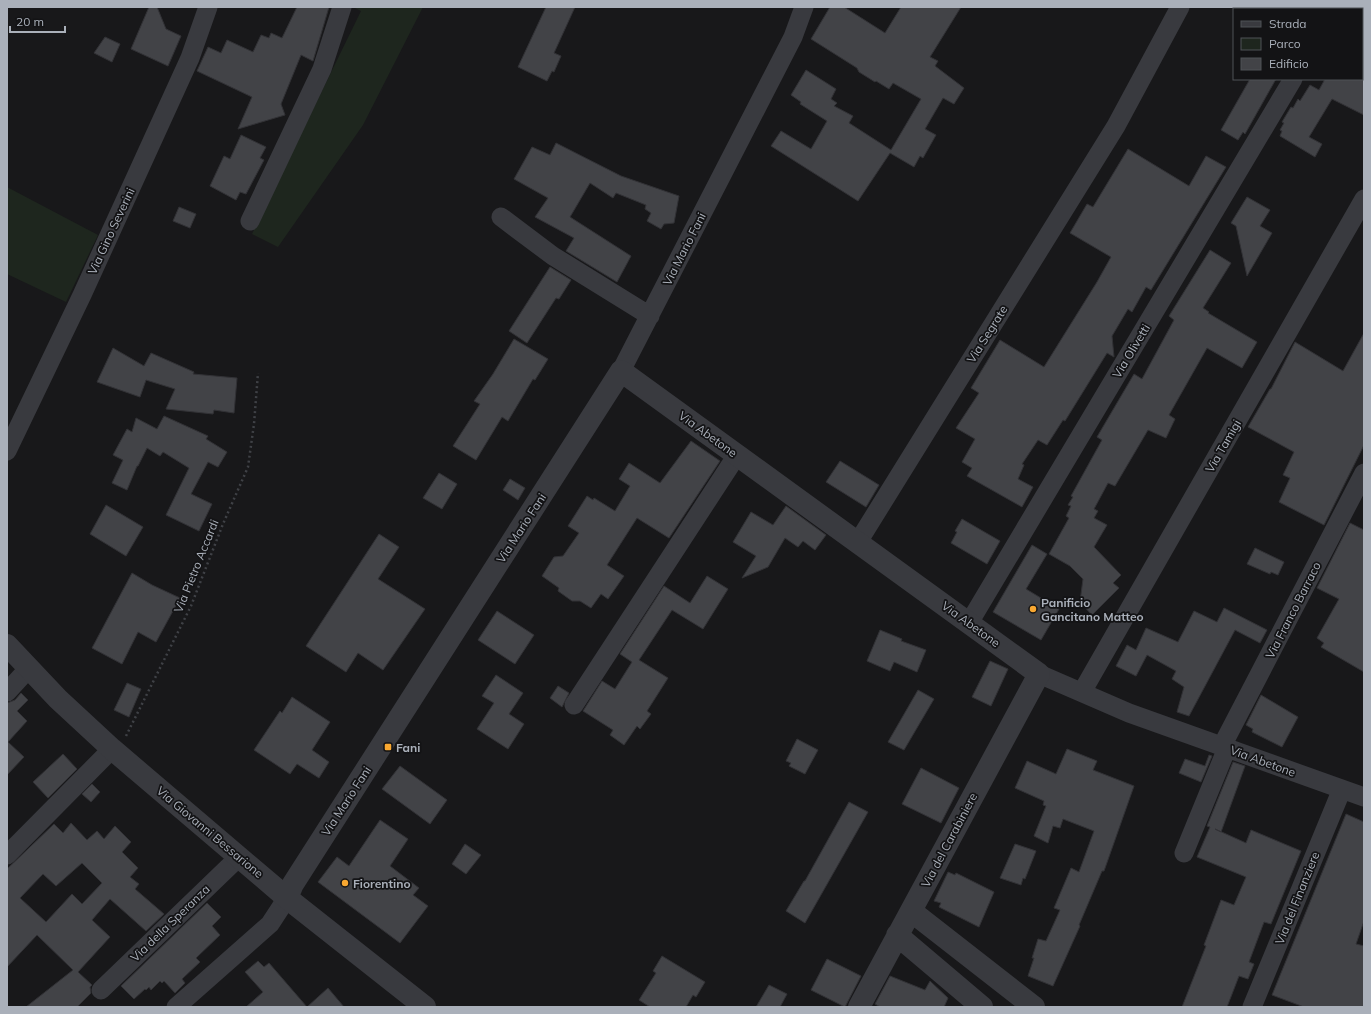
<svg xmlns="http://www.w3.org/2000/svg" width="1371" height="1014" viewBox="0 0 1371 1014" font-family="Mulish,sans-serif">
	<rect width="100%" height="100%" fill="#18181a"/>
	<path fill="#1e261e" d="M353,7H423L363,125L278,247L252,234L361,11Z
		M7,187L98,235L66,302L7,274Z"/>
	<path fill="#424347" stroke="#323236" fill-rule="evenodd" d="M149,7H157L166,29L181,36L168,66L131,49Z
		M297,7H329L313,61L301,55L281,104L285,115L238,129L252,97L197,71L208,47L221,53L227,40L253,52L261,35L269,38L271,33L282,38Z
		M546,7H575L554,53L561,56L554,72L552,71L547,81L518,67Z
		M830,7H844L885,33L901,7H961L930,57L938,61L935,66L964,88L954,104L943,98L925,129L936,135L923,158L920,156L914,167L890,153L858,201L771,146L781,131L811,149L827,121L800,104L801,102L791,95L806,70L836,89L831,99L837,103L834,106L853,116L849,123L891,150L921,99L893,83L889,89L876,81L875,82L859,72L857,68L811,39Z
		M105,37L120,44L112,62L94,53Z
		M1250,79H1276L1245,134L1243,132L1238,140L1221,130Z
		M1325,79H1364V115L1332,99L1309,137L1322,144L1315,157L1280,136L1282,131L1280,130L1284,123L1282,122L1291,107L1293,108L1298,99L1300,101L1310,85L1319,90Z
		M241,135L266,147L260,158L264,160L246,194L240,192L236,200L210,186L224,156L230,159Z
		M556,143L621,176L679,196L674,223L664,224L661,229L647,221L651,213L645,209L646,205L616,193L613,198L590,183L570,217L631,256L617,282L566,251L574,238L535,217L548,198L514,179L532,147L550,155Z
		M1128,149L1189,186L1206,156L1226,167L1151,290L1146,287L1132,312L1128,309L1112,336L1114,357L1107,353L1065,421L1063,420L1047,445L1038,440L1022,464L1024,465L1018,479L1033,487L1022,507L967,476L972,468L962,462L975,439L956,428L979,393L971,388L1000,340L1044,367L1097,282L1111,257L1070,233L1087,204L1093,207Z
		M1247,197L1270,210L1260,226L1272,233L1247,276L1236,226L1231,223Z
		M179,207L196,214L190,228L173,221Z
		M1210,250L1231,263L1203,308L1209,312L1208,313L1257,342L1242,368L1207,348L1169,415L1175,419L1166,438L1148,430L1115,486L1108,483L1094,509L1098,511L1094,518L1107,525L1094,547L1121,575L1113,583L1119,588L1092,615L1080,602L1083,579L1070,566L1049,554L1069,518L1066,516L1071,506L1068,505L1073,497L1071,496L1102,440L1097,437L1134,374L1142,379L1174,320L1169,316Z
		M550,267L571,280L559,299L556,298L527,343L509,331Z
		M1364,333V445L1324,525L1279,502L1290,478L1283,475L1294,452L1248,427L1270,389H1271L1295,342L1343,371Z
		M514,339L548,359L535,380L533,379L508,421L502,417L476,460L453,446L480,404L474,401L493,374Z
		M113,348L144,366L151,353L194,372L193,374L237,378L234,413L214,410L213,414L166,409L175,389L146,380L140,397L97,382Z
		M164,416L208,436L206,439L227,452L218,467L208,462L191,494L212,504L199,531L166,515L189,468L163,452L160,456L147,448L138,466H137L127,490L112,483L123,460L113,455L127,429L132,432L136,418L157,429Z
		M691,441L720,461L669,538L637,518L607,565L624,576L608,599L601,594L591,608L580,601H572L558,591L559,588L542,576L554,557L563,556L579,533L568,526L587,496L593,500L594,498L615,511L630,486L619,479L629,463L660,483Z
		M840,461L879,485L866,507L826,482Z
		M439,473L457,484L442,509L423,498Z
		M510,479L525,488L518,500L503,490Z
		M106,505L143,527L126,556L90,534Z
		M786,506L826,535L815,550L803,541L798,547L785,538L768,567L742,578L756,556L733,542L751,512L773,525Z
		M962,519L1000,541L987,564L951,543L957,532L955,531Z
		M1350,523L1364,530V672L1321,647L1324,643L1317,638L1339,599L1317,588Z
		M379,534L399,547L378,579L425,609L383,670L358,653L346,672L306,646Z
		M1032,545L1047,554L1026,589L1059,609L1041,640L993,612Z
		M1255,548L1284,562L1278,575L1271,572L1270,574L1247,564Z
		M132,573L152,585L180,598L156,642L138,632L122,664L92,648Z
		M707,576L728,589L703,629L672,610L639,660L668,678L647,711L651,714L640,729L637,726L624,745L610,735L613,730L583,711L602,681L615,689L632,662L620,654L664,586L690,603Z
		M1224,608L1267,630L1260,643L1235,630L1189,716L1177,712L1184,687L1172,679L1176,671L1147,655L1136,676L1116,666L1127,645L1136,650L1146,628L1178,642L1194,611L1217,622Z
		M497,611L534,635L515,664L478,640Z
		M880,630L902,639L901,641L926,650L917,672L894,662L890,671L867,661Z
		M990,661L1008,669L991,706L972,697Z
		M496,675L523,693L509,714L524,724L508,749L477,729L494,703L482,696Z
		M127,683L141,689L129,717L114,710Z
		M558,686L569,693L562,707L550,698Z
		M918,690L934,699L904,750L888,742Z
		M21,693L28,700L17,711L27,721L8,742L24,757L7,775V703L15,700Z
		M1261,695L1298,717L1282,747L1252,732L1253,729L1246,725Z
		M292,697L330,722L312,750L329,762L319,778L297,764L290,774L254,750L280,711L282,713Z
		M797,739L818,750L805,774L789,766L791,763L786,761Z
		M1067,749L1097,761L1093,770L1134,786L1104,871H1102L1079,925L1080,926L1053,986L1028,976L1034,958H1032L1038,939L1046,941L1060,910L1054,908L1071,868L1079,872L1094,831L1063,819L1060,828L1053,826L1048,843L1034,836L1046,806L1043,805L1044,801L1015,788L1027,761L1056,774Z
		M63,754L77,769L48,798L33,782Z
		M1209,755L1212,756L1201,782L1179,773L1185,759L1205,766Z
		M1233,762L1245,766L1221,832L1215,829L1246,843L1251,830L1301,851L1271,924L1264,922L1249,962L1254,964L1248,979L1239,976L1227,1007H1182L1206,946L1204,945L1221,900L1234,905L1246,877L1197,857L1210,827L1207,826Z
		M400,766L447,800L430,824L382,789Z
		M921,768L959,788L941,823L902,804Z
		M92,784L100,792L91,802L82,794Z
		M849,802L868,812L805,923L786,911L804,881H805Z
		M1346,814L1364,822V921L1356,944L1364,946V1007H1304L1272,995Z
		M380,820L408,839L390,866L419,888L413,895L428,906L400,943L318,882L337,857L349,866Z
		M71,823L87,840L97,831L104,839L115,826L131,842L122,852L138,868L130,877L139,884L135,889L164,914L146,931L110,899L92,920L110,937L78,972L92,985L90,987L91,993L77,1007H26L73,970L37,935L7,967V869L54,824L63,833ZM82,863L102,883L82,904L72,894L46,922L20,898L43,874L56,886Z
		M465,844L481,855L466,874L452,864Z
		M1015,844L1036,851L1025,879L1023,878L1021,885L1000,878Z
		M948,872L955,875L956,873L994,892L979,927L939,907L941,903L934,901Z
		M207,903L221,917L212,926L220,935L196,958L200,962L182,979L185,983L175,993L164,981L162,983L160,981L151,990L149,987L146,990L145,989L134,999L121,986Z
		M662,956L705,982L696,997L693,995L686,1007H650L639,1000L656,973L653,971Z
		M827,959L861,976L845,1007L811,990Z
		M258,961L264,967L269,963L307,1007L328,988L344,1007H246L263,992L245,972Z
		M890,976L925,990L930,981L948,998L944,1007H880L875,1004Z
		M769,985L787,994L780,1007H756Z"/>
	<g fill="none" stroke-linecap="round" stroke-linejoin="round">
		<path stroke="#3f4146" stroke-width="2.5" stroke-dasharray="2 3" stroke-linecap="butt" d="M126,736L191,606L223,524L248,467L254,424L258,373"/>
		<path stroke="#393a3f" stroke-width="19" d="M1301,7L1304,9
			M501,217L553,256L650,316
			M250,221L322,69L342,7
			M621,371L793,37L804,7
			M7,451L82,295L190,58L208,7
			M858,542L1116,126L1180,7
			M969,623L1293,79
			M1039,674L1129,713L1364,797
			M7,692L29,668
			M1082,692L1364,199
			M574,705L737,455
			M1222,746L1364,473
			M1184,853L1227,748
			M7,855L112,749
			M101,990L239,857
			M176,1007L270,924L287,898
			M1252,1007L1342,789"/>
		<path stroke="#393a3f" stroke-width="22" d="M7,645L58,699L112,749L287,898L425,1007
			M287,898L293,884L621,371L1039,674L859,1007
			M911,911L1034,1007
			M897,935L982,1007"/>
	</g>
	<g fill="#f9a831" stroke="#131315" stroke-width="1.5">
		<circle cx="1033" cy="609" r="4"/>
		<rect x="384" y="743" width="8" height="8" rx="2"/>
		<circle cx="345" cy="883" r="4"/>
	</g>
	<g text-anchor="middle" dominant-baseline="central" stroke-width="3.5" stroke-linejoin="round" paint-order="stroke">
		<g font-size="12" fill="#aab0ba" stroke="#131315">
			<text transform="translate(111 231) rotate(-65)">Via Gino Severini</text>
			<text transform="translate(684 249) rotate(-63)">Via Mario Fani</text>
			<text transform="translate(987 334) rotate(-58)">Via Segrate</text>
			<text transform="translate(1131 351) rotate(-59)">Via Olivetti</text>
			<text transform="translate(708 434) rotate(36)">Via Abetone</text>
			<text transform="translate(1223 446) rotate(-60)">Via Tamigi</text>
			<text transform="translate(521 528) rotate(-57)">Via Mario Fani</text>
			<text transform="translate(196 566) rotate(-68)">Via Pietro Accardi</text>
			<text transform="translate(1293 610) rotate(-63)">Via Franco Barraco</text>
			<text transform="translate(971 624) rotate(36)">Via Abetone</text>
			<text transform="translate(1263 761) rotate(20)">Via Abetone</text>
			<text transform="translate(346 801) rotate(-57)">Via Mario Fani</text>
			<text transform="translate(210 832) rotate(40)">Via Giovanni Bessarione</text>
			<text transform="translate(949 840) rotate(-62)">Via del Carabiniere</text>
			<text transform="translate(1297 898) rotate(-68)">Via del Finanziere</text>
			<text transform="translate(170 923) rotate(-44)">Via della Speranza</text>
		</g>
		<g font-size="12" font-weight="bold" fill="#aab0ba" stroke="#131315" text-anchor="start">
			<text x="1041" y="602">Panificio<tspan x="1041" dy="14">Gancitano Matteo</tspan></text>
			<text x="396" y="747">Fani</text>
			<text x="353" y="883">Fiorentino</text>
		</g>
	</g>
	<rect width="1371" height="1014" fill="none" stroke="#aab0ba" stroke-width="16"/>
	<rect x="1233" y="8" width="130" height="72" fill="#131315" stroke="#4f5257"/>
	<rect x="1241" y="21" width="20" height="6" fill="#393a3f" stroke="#4f5257"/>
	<text x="1269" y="28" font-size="12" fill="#aab0ba">Strada</text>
	<rect x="1241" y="38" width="20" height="12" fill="#1e261e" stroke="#4f5257"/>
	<text x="1269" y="48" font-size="12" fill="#aab0ba">Parco</text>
	<rect x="1241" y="58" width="20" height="12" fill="#424347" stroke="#4f5257"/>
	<text x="1269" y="68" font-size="12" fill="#aab0ba">Edificio</text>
	<path d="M10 26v6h55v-6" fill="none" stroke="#aab0ba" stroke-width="2"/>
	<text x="16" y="26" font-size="12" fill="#aab0ba" stroke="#131315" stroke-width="3" paint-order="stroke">20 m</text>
</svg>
